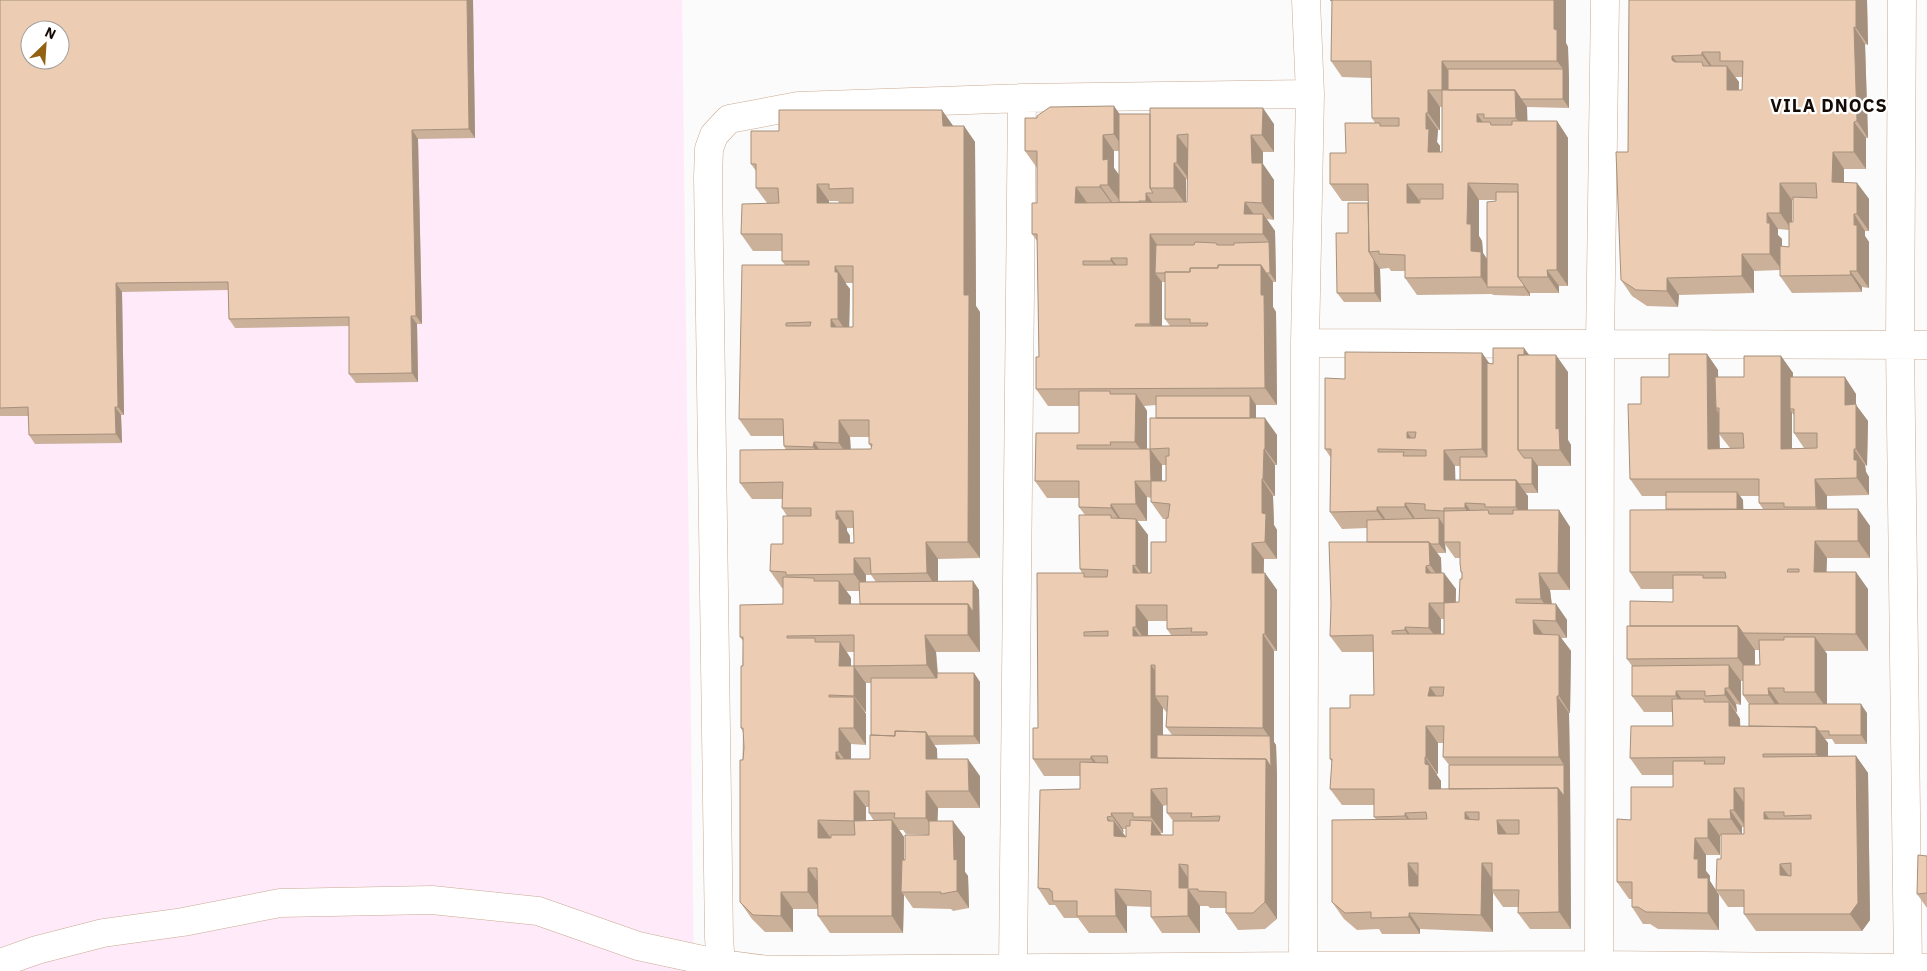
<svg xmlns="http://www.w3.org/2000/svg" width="1927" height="971" viewBox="0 0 1927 971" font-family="'IBM Plex Sans',sans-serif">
	<rect width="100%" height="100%" fill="#fbfbfb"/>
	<path fill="#ffeaf9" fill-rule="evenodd" d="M0,0H682L694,971H0ZM30,30H60V60H30Z"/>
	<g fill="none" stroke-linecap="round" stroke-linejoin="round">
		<defs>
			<path id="minor" d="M1902,0L1900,345L1908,968
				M1310,94L1022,98L798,106L729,119L714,135L709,149L708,177L719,938L721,964L768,970L1303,966L1599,965L1927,968
				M1305,343L1927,345
				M0,963L37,950L103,933L183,922L280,903L432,900L538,911L638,946L721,964
				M1599,965L1600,343L1605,0
				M1303,966L1305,343L1310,94L1306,0
				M1013,968L1022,98"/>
		</defs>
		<use href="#minor" stroke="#c9aa92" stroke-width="29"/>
		<use href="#minor" stroke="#fff" stroke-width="28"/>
	</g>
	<path fill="#cbb09a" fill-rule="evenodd" d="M0,0H473L475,138L418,139L422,324H417L418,382L356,383L349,374V326L235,328L229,319L228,290L122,292L124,415H121L122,443L35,444L29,435V416H0Z
		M1330,0L1566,43L1568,47L1569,108L1527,107V121H1557L1568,138V286H1559V293H1530V296L1493,295L1492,294L1417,295L1405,278V271H1391L1389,268L1380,269L1381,302H1344L1337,293L1348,233L1368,203V201H1342L1330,184L1346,153L1375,123L1372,118L1371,78L1342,77L1331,61L1332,2ZM1440,107H1442V152H1440V146L1437,142L1438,130H1440ZM1479,200H1496L1487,259L1483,253L1482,241L1479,236Z
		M1629,0H1867L1868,45L1865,44L1868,138H1866V169H1844V183H1857L1869,199V231H1865V236L1869,242V288L1862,287V292L1792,293L1780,276V270L1754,271V293L1679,295L1678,307L1647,306L1632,296L1621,280L1628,152ZM1735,77H1742V90H1739V82ZM1792,200H1793V222H1792ZM1778,229L1789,230V247L1782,246V239L1778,235Z
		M1037,118L1274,124V152H1263V164L1274,180V220L1267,219L1275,231L1276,282H1273V307L1276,312L1277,405H1256V418L1277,435V465H1275V496H1273L1274,525L1277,530V559H1264V573H1265L1277,590V651H1274V742L1276,745L1277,776V919L1265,929L1238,930L1226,913V908H1210L1208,906H1200V933H1162L1151,917V907L1127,906V933H1089L1078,918H1064L1055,905H1049L1038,888L1080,789V776H1044L1033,759L1038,728L1082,573L1080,569L1085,515L1079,507V498H1047L1035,481L1079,433V406H1048L1036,389L1039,357L1037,241L1032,234L1037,203V168L1025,151ZM1114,151H1119V175L1114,168ZM1186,179H1187V202H1186ZM1162,282H1165V319L1170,326H1162ZM1156,405V418L1150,449H1147V411L1144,406ZM1162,465H1166V481H1162ZM1147,497L1151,498V502L1163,519H1166V542L1151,573H1148V535L1137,521H1147ZM1148,621H1167V629L1171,635H1148ZM1163,708L1167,713L1166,727L1172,735H1163ZM1167,805V813L1173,821V835H1162L1160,833H1163V806ZM1123,829H1126V837L1123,833Z
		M953,126H964L975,142L976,306L980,312V558L938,559V582L973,581L979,590L980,652H936L938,673H974L980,682V744L934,745L937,749V759L980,776V808H938L937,821L965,837V872L968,876L969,908L953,911L951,909L913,908L904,895L903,933H830L818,916V909H793V932H765L752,919L740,902L743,732L741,728L743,641L740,637L783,604V588H782L770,571L783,544L787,516L782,508L783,499H752L740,483L786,450L784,446L783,436H751L739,419L785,265L782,261V251H753L741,234L767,203L756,188V171L751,164L779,131ZM829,201H838L839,203H829ZM846,283H853V327H849L850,289L846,284ZM850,437H869V444L871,447V449L851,450ZM847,528H854V543H850V536L847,531ZM866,575H871L876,582H866ZM846,591H860V604H851V597ZM847,652H854V666L866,683H871V735L870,759H851V744L866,745V714L865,712H866V683L851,666V659ZM866,807H869V813L874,821H866ZM899,830H903L906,834L929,835L904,860V837Z
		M1482,353L1489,363L1493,364L1529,355L1568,372V440L1571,445V466H1538V493H1525L1528,496V510H1559L1570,527V590H1550L1552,604H1556L1567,620V638H1561L1571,651L1570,713H1569L1570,774L1571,929H1530L1518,913L1519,907H1503L1493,893V932L1420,929V934H1382L1379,929L1357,930L1344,919L1332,902L1376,819L1374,817V805H1342L1330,789L1332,762L1330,759L1350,708L1374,695L1373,652H1342L1330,636L1367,542V528L1342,529L1330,512L1331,458L1325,449L1345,379ZM1455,466H1460V480H1455ZM1445,544L1455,558H1460L1461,572L1462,574L1459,602H1456V589L1441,573V558L1437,553H1446ZM1441,619H1444V634H1441ZM1438,743H1444L1443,757L1449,765V789H1441V781L1437,776V774H1438Z
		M1707,354L1718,370V377H1744L1781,356L1793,373V377L1856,394V405L1868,421L1867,466L1865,465L1866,472L1869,477V495L1827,496V509H1858L1870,526V558H1827L1826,572L1868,589V651H1825L1827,654V704L1867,713V744H1835L1832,739H1825L1828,743V756H1856L1868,773L1870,920L1862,931H1756L1744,914V907H1728L1716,890L1721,859V836H1720V855H1706V871L1710,876V881L1719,895V930L1658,929L1650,924H1643L1632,907V899H1629L1617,882L1631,820L1673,787V775H1642L1630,758L1673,726L1672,712H1644L1632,696V666L1627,659L1630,626L1673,602V589H1641L1630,572L1666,509V496H1642L1630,479L1641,404L1669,377ZM1792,413L1794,415V433L1804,448H1792ZM1719,434L1730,448H1720ZM1740,496H1759V503L1763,509H1743V500ZM1755,650H1759L1760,665H1755ZM1740,681H1743V695L1749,704V726H1740V719L1736,712H1737L1736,704L1741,705ZM1742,827H1744V834H1742Z
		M1927,856V908L1917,894Z"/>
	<path fill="#a5907d" d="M467,0H473L475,138L469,129Z
		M1554,0H1566V43L1568,47L1569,77L1557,61L1554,29Z
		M1856,0H1867L1868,45L1856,28Z
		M1854,27L1865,44L1868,138L1857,121Z
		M1702,52L1714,69V72L1702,55Z
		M1672,56L1684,72L1672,60Z
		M1442,61L1454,78V98L1442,90Z
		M1727,66L1739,82L1738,107L1727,90Z
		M1563,69L1569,77V108L1563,99Z
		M1428,90L1440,107V130L1428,113Z
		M1515,90L1527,107L1528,134L1516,118Z
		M1114,106L1126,123L1125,151L1114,134Z
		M1263,108L1274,124V152L1262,135Z
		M942,110L954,127L943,126Z
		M1426,113L1438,130L1437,142L1440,146V169L1428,152L1426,129Z
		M1477,114L1489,131L1477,122Z
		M1557,121L1568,138V286L1557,270Z
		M1854,122L1866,138V169L1854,152Z
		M964,126L975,142L976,306L980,312V558L968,542L964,295Z
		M412,130L418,139L422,324L416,316Z
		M1103,135L1114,151V168L1120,176V201L1108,185L1103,160Z
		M1177,135L1189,151V179L1177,163Z
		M1251,135L1263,152V164L1274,180V220L1262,203L1252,163Z
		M1833,152L1844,169V199L1832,182Z
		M1174,163L1186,179V205L1174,188Z
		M1468,183L1479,200V236L1482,241L1483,253L1493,268L1488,287L1481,277L1471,251L1467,224Z
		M1780,183L1792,200V230L1780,213Z
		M1857,183L1869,199V231L1857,214Z
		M817,184L829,201V220L817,203Z
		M1407,184L1419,200V219L1407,203Z
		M1100,185L1112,202V204L1100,187Z
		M1076,187L1088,204L1075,203Z
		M1146,193L1152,202V210L1146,201Z
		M1245,202L1257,219L1244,214Z
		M1767,213L1778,229V235L1782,239V270L1770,254Z
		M1263,214L1275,231L1276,282L1270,273L1269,242L1263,234Z
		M1854,214L1865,231V236L1869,242V288L1857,271Z
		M1150,234L1161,251L1155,273L1162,282V341L1150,324Z
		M1742,254L1754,271V293L1742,276Z
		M1111,258L1123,274V277L1111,261Z
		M1374,260L1380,269L1381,302L1375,293Z
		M1261,265L1273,282V307L1276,312L1277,405L1265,388L1261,295Z
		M835,266L846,283V284L850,289L849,336L838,319Z
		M1547,270L1559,286V293L1548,277Z
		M1850,271L1862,287V292L1851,275Z
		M1667,278L1679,295L1678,307L1667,291Z
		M116,283L122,292L124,415L118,407Z
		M1524,285L1530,293V296L1524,287Z
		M411,316L417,324L418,382L412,373Z
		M831,319L843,336L831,327Z
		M1524,348L1530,356L1524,450Z
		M1482,353L1494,370L1493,466L1482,449Z
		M1707,354L1718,370L1719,408H1716L1719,414L1720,465L1708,449Z
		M1556,355L1568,372V440L1571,445V466L1560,450L1556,429Z
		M1781,356L1793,373L1792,409H1790L1792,413V465L1781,449Z
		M1845,377L1856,394V405L1868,421L1867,466L1856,449L1845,405Z
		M1136,394L1147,411V458L1135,442Z
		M1250,396L1256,405V435L1250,426Z
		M115,407L121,415L122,443L116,434Z
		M1265,418L1277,435V465L1265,449Z
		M839,420L850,437L851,460L839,443Z
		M1407,432L1419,449L1407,438Z
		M814,442L826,459L825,463L813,447Z
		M1150,449L1162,465V498L1151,481Z
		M1264,449L1275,465V496L1263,479Z
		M1854,449L1865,465L1866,472L1869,477V495L1857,478L1854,460Z
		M1444,450L1455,466L1456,497L1444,480Z
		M1532,458L1538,466V493L1532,484Z
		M1262,479L1273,496L1274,525L1277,530V559L1265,542L1262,513Z
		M1815,479L1827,496V524L1816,507Z
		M1516,480L1528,496V524L1516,507Z
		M1135,481L1147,497V521L1136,504Z
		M1737,492L1743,500L1744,526L1737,517Z
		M1405,503L1416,520L1417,524L1405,507Z
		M1465,503L1477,520V525L1465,508Z
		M1111,504L1122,521V524L1111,508Z
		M1377,507L1388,523L1389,528L1377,511Z
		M1858,509L1870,526V558L1858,541Z
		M1559,510L1570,527V590L1558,573Z
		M836,511L847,528V531L850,536V560L839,543Z
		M1439,518L1445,527L1444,542L1445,544L1446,553L1439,544Z
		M1136,519L1148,535V582L1136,566Z
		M1815,541L1827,558L1826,589L1814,572Z
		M926,542L938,559V590L927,573Z
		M1429,542L1441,558L1442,582L1430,565Z
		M1252,543L1264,559L1263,589L1252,573Z
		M854,558L866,575V591L854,574Z
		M1133,565L1144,582L1133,573Z
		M1426,566L1438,582L1426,573Z
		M1856,572L1868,589V651L1856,634Z
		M1265,573L1277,590V651L1265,634Z
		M1444,573L1456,589L1455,619L1444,603Z
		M1539,573L1550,590L1553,616L1541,599Z
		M839,581L851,597V621L839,604Z
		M973,581L979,590L980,652L968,635V604Z
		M1429,603L1441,619V644L1429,628Z
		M1556,604L1567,620V638L1556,621Z
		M1136,605L1148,621V644L1136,627Z
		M1533,620L1545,637L1534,634Z
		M1738,626L1755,650V681L1738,658Z
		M1133,627L1145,644L1133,636Z
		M1405,627L1416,644V647L1405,630Z
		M1263,634L1274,651V742L1276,745L1277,776V919L1265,902L1266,759L1270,738L1263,728Z
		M925,635L936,652L938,682L927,665Z
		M1559,635L1571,651L1570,713L1559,696Z
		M1815,637L1827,654V709L1815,692Z
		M840,642L851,659V683L839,666Z
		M1151,665L1163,682L1155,696L1163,708V766L1151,758Z
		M1729,665L1741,681V705L1729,688Z
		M854,666L866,683V712L854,696Z
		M974,673L980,682V744L974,736Z
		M1430,687L1442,704L1428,696Z
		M1725,688L1736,704L1737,712L1725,695Z
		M1768,688L1780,705V712L1769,695Z
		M1676,691L1688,708L1687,712L1676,696Z
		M1557,696L1569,713L1570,774L1571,929L1559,912L1558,788L1564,765L1559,757Z
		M854,697L866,714V745L854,728Z
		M1729,702L1740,719L1741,743L1729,726Z
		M1861,704L1867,713V744L1861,735Z
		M1426,726L1438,743V774L1426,757Z
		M1816,727L1828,743V770L1816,754Z
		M839,728L851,744V768L839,752Z
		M926,732L937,749L938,776L926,759Z
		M836,752L848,769L836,759Z
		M1091,756L1103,772V775L1091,759Z
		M1856,756L1868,773L1870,920L1862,931L1850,914Z
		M1425,757L1441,781V806L1429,789Z
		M968,759L980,776V808L969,791Z
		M1734,788L1745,804L1746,827L1734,810Z
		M1151,789L1163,806V833L1151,817Z
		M854,791L866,807V837L854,821Z
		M926,791L938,808L937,835L926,818Z
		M1730,810L1742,827V835L1731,819Z
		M1465,812L1477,828L1465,819Z
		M1764,812L1776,828L1764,819Z
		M1111,813L1123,829L1124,833L1112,816Z
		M1405,813L1417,830V833L1405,816Z
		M1107,817L1114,827V821L1126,837L1114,836L1108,821Z
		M1708,819L1720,836V855L1708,838Z
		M818,820L830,837L829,854L818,838Z
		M892,820L904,837V892H901L904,895L903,933L892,916Z
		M1497,820L1509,837L1498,834Z
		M953,821L965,837V872L968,876L969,908L957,891L954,860Z
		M1152,821L1163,837L1151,835Z
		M1695,838L1706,855V871L1710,876V881L1719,895V930L1708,913L1698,878L1694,859Z
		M1408,863L1420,879V903L1409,886Z
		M1482,863L1493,880L1492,890L1493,893V932L1481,915Z
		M1179,864L1190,881L1188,889L1200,906V933L1188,916L1179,888Z
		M1780,864L1792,880L1780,875Z
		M808,868L820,885V909L808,892Z
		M1115,889L1127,906V933L1116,916Z
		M781,892L793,909V932L781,916Z
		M1409,913L1420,929V934L1409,917Z"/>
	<path fill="#eccdb3" stroke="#a5907d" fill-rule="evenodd" d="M0,0H467L469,129L412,130L416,316H411L412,373L349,374V317L229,319L228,282L116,283L118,407H115L116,434L29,435L28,407L0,408ZM30,30H60V60H30Z
		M1330,0H1554V29L1557,30V61H1442V90H1428V113H1426V129H1429L1428,152H1442V90H1515L1516,118H1484V114H1477V122H1490L1491,125H1512V121H1557V270H1547L1548,277H1518V184L1468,183L1467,224H1471V251L1481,252V277L1405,278V255L1379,254V251L1369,252L1368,184H1330V153H1346L1345,123H1380V126H1399V118H1372L1371,61H1331L1332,0ZM1407,184H1443V199H1420V203H1407Z
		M1629,0H1856V28L1854,27L1857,121L1854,122V152H1833L1832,182L1857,183V214H1854V225H1857V271H1850L1851,275L1780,276V246L1789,247V222H1793V197L1817,198L1816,183H1780V213H1767V223H1770V254H1742V276L1667,278V291L1636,290L1621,280L1616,152H1628ZM1702,52H1720V61H1743L1742,90H1727V66H1703L1702,62H1675L1672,60V56L1702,55Z
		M1448,69H1563V99H1521L1515,90H1448Z
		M1114,106V134L1103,135V160L1108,159V185H1100V187H1076L1075,203L1187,202L1188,134L1177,135V163H1174V188H1150V108H1263L1262,135H1251L1252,163H1262V203L1245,202L1244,214H1263V234H1150V324H1136L1135,326H1207L1208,323H1190V319H1165V272H1190V268H1218V265H1261V295H1264L1265,388L1036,389V357H1039L1037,234H1032V203H1037V151H1025V118H1037V116L1050,107ZM1111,258H1127V265H1083V261H1111Z
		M779,110H942L943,126H964V295H969L968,542H926L927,573L871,574L870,558H854V574L786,575V572L770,571L771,544H783V516H811V508H782L783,482L740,483V450L871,449L872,444H869V420H839V443L814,442L813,447L784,446L783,419H739L742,265H809V261H782V234H741L742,204L779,203L778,188H756V164H751V131H779ZM817,184H829V189L853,188V203H817ZM835,266H853V327H831V319H838V272H835ZM811,322L810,326H786V323ZM836,511H853L854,543H839V519H836Z
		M1119,114H1150V188L1153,193H1146V201H1139V202H1119Z
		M1496,192H1518V277L1524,285V287H1487V202L1496,201Z
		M1348,203H1368L1369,252L1374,260L1375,293H1337L1336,233H1348Z
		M1195,242L1216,243L1217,245H1234V243L1269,242L1270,273H1266L1261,265H1218V268H1190V272H1165V273H1155L1156,245H1194Z
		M1493,348H1524V355H1518V450L1524,458H1532V484H1519L1516,480H1460V457H1487V363L1493,364Z
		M1345,352L1482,353V449L1444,450V480H1516V507H1485V504L1465,503V508H1444V511L1425,510V504L1405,503V507H1377V511L1330,512L1331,449H1325V378L1345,379ZM1407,432H1416L1415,438H1407ZM1378,449L1426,450V456H1403L1404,452H1378Z
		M1669,354H1707L1708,449L1744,448L1743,433H1719V408H1716L1715,377H1744V356H1781V449L1817,448V433H1794V409H1790V377H1845V405L1856,404V449H1854V460H1857V478L1815,479L1816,507H1784V503H1759V479H1630L1628,404H1641V377H1669Z
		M1518,355H1556V429L1559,428L1560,450H1518Z
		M1079,391H1110V394H1136L1135,442H1110L1111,445H1077V449H1150V418H1265V449H1264L1263,479H1262V513L1266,514L1265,542L1252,543V573H1265V634H1263V728L1166,727L1168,696H1155V665H1151V758L1266,759L1265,902L1253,913H1226V892L1198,891V889H1188V916L1151,917V891L1115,889L1116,916H1077V901H1053L1052,891H1050V889L1038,888L1040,790L1080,789V762L1108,763L1107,756H1091V759H1033V728H1038L1037,573H1084V577H1107L1108,570L1080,569L1079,515H1111V518L1136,519V566L1133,565V573H1151V542H1166V518H1168L1170,504L1151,502V481H1135L1136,504H1111V508L1079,507V481H1035L1036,433H1079ZM1169,448V456H1166V481H1151L1150,449ZM1136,605H1167V629L1192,628L1191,632H1207V635L1133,636V627H1136ZM1108,631V636H1084V632ZM1167,788V813H1192L1191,817L1220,816L1219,821H1173V835H1151L1152,821L1130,820V826H1126V837L1114,836V821H1108L1107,817L1112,816L1111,813H1133V817H1151V789ZM1179,864L1188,865V888H1179Z
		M1156,396H1250V418H1156Z
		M1666,492H1737V509H1666Z
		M1858,509V541H1815L1814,572H1856V634L1743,633L1738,626H1630V601L1673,602V575H1703V578H1726L1725,572H1630V510ZM1788,569H1799V572H1787Z
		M1488,510L1489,514H1513V510H1559L1558,573H1539L1541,599H1516V603L1556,604V621L1533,620L1534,634L1559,635V696H1557L1559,757H1443L1444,726H1426V757H1425V764L1429,765V789L1558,788L1559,912L1518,913L1519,890H1492V863H1482L1481,915L1409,913V917L1371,918V912L1345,913L1332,902V820L1427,819L1426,812L1405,813V816L1374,817V789H1330L1332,759H1330V708H1350V695H1374L1373,635L1330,636L1331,604L1329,542H1429L1430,565L1426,566V573H1444V603H1429V628L1405,627V630L1392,631V634H1444V603L1459,602L1460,579H1462V572H1461L1460,563V542H1444V511ZM1430,687H1444L1443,696H1428ZM1465,812H1479V820L1465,819ZM1497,820H1519V834H1498ZM1408,863H1418V886H1409Z
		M1439,518V544H1431L1429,542H1367V520Z
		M783,577L814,578V581H839V604H968V635H925L927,665L854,666V635L787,636V638H815V642H840L839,666H854V696L829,695V697H854V728H839V752H836V759H870V735L895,736V731L926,732V759H968L969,791H926V818H894L895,813H869V791H854V821L818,820V838H831V835H855L854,821L892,820V916H818L817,868H808V892H781V916L753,915L740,902V760H743L744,748L743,728H741V666H743V637H740V605L783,604Z
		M973,581V612L968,604H860L859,582Z
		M1627,626H1738V658L1627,659Z
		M1784,637H1815V692H1784V688H1768L1769,695H1743V665H1760L1759,640H1784Z
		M1729,665V688H1725V695L1705,696V691H1676V696H1632V666Z
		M937,673H974V736H928L926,732L895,731V736L871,735V678H937Z
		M1672,699H1704V702H1729V726L1816,727V754H1763V757L1856,756L1858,903L1850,914H1744V890H1716L1717,859H1721V834H1744V788H1734V810H1730L1731,819H1708V838H1695L1694,859H1698V878H1708V913L1646,912L1638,907H1632V882H1617V819L1631,820V787H1673V761H1705L1704,764H1724L1725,757L1630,758L1631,726H1673ZM1764,812H1784V816L1811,815V819H1764ZM1791,863V876L1780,875V864Z
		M1749,704H1861V735H1829V731H1819L1816,727L1749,726Z
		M1157,735L1270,736L1271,767L1266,759L1157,758Z
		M1449,765H1564V796L1558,788L1449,789Z
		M929,821H953L954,860L957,859V891L941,894V892H901L902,860H905V835H929Z
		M1918,855L1927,856V893L1917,894Z"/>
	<g text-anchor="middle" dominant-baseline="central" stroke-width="4.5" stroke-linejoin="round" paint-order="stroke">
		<g font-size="18" font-weight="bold" letter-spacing="1" fill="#150a04" stroke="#fff">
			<text x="1829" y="105">VILA DNOCS</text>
		</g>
	</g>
	<g transform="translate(45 45) rotate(25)"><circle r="24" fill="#ffffff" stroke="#a19d9b"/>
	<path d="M0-4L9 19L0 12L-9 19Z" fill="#926111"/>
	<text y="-8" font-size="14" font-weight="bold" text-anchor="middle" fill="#150a04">N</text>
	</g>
</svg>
